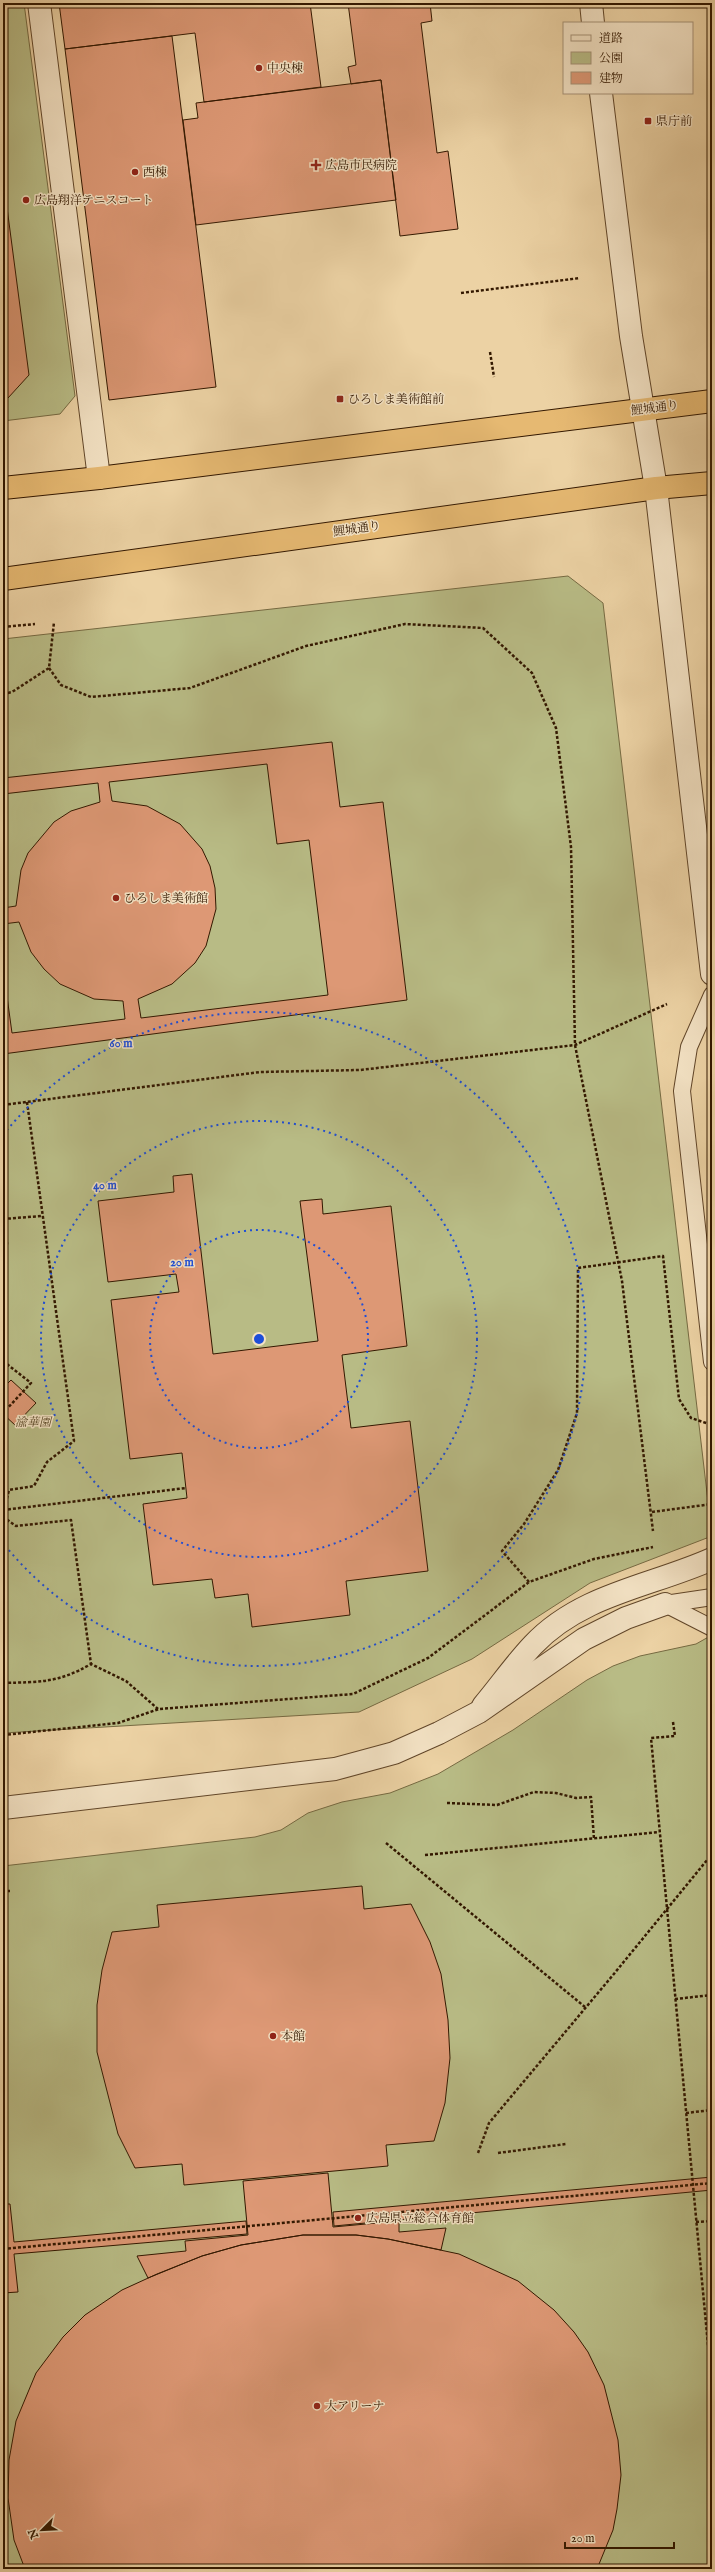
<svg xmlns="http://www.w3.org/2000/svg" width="715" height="2572" viewBox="0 0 715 2572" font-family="'IM FELL English','Noto Serif JP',serif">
	<rect width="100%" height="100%" fill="#ecd2a4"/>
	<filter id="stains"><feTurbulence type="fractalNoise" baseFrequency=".005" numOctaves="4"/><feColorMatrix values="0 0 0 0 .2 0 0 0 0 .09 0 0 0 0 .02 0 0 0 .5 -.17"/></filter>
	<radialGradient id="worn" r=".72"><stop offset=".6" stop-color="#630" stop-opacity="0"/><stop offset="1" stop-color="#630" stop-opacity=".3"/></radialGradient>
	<path fill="#b8bb85" stroke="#766a42" d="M3,3H24L75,396L60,414L3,421Z
		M568,576L603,603L712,1536L590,1583L472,1659L359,1712L3,1733V639Z
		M712,1635V2569H3V1866L255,1837L281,1830L308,1813L342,1802L390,1793L438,1774L513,1730L587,1680L613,1666L640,1656L696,1644Z"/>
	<path fill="#dd9875" stroke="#331800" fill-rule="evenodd" d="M59,3H310L321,87L204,102L195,33L65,49Z
		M348,3H430L432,21L421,23L437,153L448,151L458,229L400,236L381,80L351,84L348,67L356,65Z
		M172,36L216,387L109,400L65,49Z
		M381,80L396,200L196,225L183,120L198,118L196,103Z
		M3,177L29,375L8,398L3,399Z
		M332,742L340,807L383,802L407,1000L3,1054V967L12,1033L125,1019L123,1001L94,999L60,984L44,969L31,952L19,922L3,924V908L16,906L21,870L28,853L54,822L71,811L100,802L98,783L3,794V778ZM267,764L277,844L309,840L328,995L141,1018L138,999L172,984L195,963L206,946L216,909L215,888L210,866L202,849L180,824L147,806L112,801L109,782Z
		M192,1174L213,1354L318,1341L300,1201L322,1199L323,1214L391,1206L407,1346L342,1355L351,1428L410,1421L428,1571L346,1581L350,1615L252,1627L248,1594L215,1598L212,1579L153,1585L143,1504L187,1498L182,1453L130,1459L111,1300L179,1292L176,1274L108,1282L98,1201L174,1192L173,1176Z
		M11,1380L36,1403L15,1425L3,1414V1388Z
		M362,1886L364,1909L411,1904L430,1942L441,1974L448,2020L450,2058L445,2103L434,2141L386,2145L388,2166L184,2185L182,2164L135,2168L118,2134L97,2052V2005L102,1970L112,1932L159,1927L157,1905Z
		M328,2173L333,2227L399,2221V2232L446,2228L441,2250L388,2239L356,2235H303L241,2245L202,2256L148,2278L137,2256L186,2251L185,2241L248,2235L243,2181Z
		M712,2177V2190L334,2226L333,2212Z
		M3,2204H10L14,2242L246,2221L247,2234L14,2254L18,2292L3,2293Z
		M303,2235H356L388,2239L459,2254L518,2281L554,2310L574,2332L588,2352L604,2385L618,2440L621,2475L617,2509L613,2530L597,2569H25L14,2540L8,2498L9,2460L16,2421L36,2373L63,2337L85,2315L122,2290L157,2274L202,2256L241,2245Z"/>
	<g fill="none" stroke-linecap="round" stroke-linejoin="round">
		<defs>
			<path id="service" d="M712,995L689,1047L682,1091L712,1362
				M665,1604L712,1628
				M665,1604L712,1597"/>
			<path id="minor" d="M39,3L99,478
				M483,1706C500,1686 515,1664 533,1645C581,1594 652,1586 712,1559"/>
			<path id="tertiary" d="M591,3L593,23
				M601,93L631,336L656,488L712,974
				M3,1808L335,1769L394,1753L439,1733L479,1712L584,1639L626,1618L665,1604"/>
			<path id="trunk" d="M3,488L99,478L712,401
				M3,579L656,488L712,483"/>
		</defs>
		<use href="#service" stroke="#614629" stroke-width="18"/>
		<use href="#minor" stroke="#614629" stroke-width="24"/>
		<use href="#tertiary" stroke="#614629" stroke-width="24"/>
		<use href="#trunk" stroke="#331800" stroke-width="24"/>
		<path stroke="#331800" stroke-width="2.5" stroke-dasharray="3 2" stroke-linecap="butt" d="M461,293L580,278
			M490,352L494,377
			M3,627L35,624
			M49,668L61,685L91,697L190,688L306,646L405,624L483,628L532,673L556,728L571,847L575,1045L622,1281L653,1531
			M3,694L12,692L49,668L54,622
			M27,1102L74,1441L47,1462L34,1486L9,1490L4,1510L6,1519L16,1526L71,1520L91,1664
			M3,1105L260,1072L360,1070L575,1045L667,1004
			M3,1219L42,1216
			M3,1275L7,1243L5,1219
			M3,1361L31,1383L3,1413
			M3,1510L186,1488
			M652,1512L712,1504
			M529,1582L502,1551L524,1524L558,1470L577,1413L578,1268L663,1256L679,1399L691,1418L712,1425
			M3,1683C40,1682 58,1683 91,1664L126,1681L158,1709
			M673,1722L675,1736L651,1738L708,2345L712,2344
			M3,1735L118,1723L159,1709L353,1694L428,1658L529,1582L594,1559L653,1547
			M447,1803L497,1805L534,1792L556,1793L576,1798L591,1797L594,1839
			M386,1843L585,2007
			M425,1855L659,1832
			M3,1891H10
			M675,1999L712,1995
			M686,2113L712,2110
			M478,2153L489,2123L613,1975
			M498,2153L566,2144
			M696,2222L712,2221
			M3,2249L712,2183"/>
		<use href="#service" stroke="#f3e2c4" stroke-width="16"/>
		<use href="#minor" stroke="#f3e2c4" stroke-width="22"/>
		<use href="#tertiary" stroke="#f3e2c4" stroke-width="22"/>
		<use href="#trunk" stroke="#e6b972" stroke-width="22"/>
		<path stroke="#331800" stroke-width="2.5" stroke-dasharray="3 2" stroke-linecap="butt" d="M613,1975L712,1854"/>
	</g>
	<g fill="none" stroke="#1d4ed8" stroke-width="2" stroke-dasharray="2 4">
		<circle cx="259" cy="1339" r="109"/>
		<circle cx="259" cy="1339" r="218"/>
		<path d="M3 1135A327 327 0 1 1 3 1543"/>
	</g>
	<g fill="#8f2418" stroke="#f3e2c4" stroke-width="1.5">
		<circle cx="259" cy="68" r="4"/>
		<rect x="644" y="117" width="8" height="8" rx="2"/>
		<path d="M314 159h4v4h4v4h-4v4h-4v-4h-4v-4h4z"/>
		<circle cx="135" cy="172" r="4"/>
		<circle cx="26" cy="200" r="4"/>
		<rect x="336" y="395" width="8" height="8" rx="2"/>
		<circle cx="116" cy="898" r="4"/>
		<circle cx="273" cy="2036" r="4"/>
		<circle cx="358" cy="2218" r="4"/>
		<circle cx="317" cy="2406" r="4"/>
	</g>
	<g text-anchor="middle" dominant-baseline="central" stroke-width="3" stroke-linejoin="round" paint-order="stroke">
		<g font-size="12" fill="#331800" stroke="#f3e2c4" text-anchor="start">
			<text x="267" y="68">中央棟</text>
			<text x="656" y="121">県庁前</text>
			<text x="325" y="165">広島市民病院</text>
			<text x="143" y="172">西棟</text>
			<text x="34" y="200">広島翔洋テニスコート</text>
			<text x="348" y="399">ひろしま美術館前</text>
			<text x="124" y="898">ひろしま美術館</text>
			<text x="281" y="2036">本館</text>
			<text x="366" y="2218">広島県立総合体育館</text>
			<text x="325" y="2406">大アリーナ</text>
		</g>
		<g font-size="12" fill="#331800" stroke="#f3e2c4">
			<text transform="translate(655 408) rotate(-7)">鯉城通り</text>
			<text transform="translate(357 529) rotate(-8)">鯉城通り</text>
		</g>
		<g font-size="12" font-style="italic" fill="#5b4928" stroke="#f3e2c4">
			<text x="33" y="1422">渝華園</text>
		</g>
	</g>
	<circle cx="259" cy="1339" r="6" fill="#1d4ed8" stroke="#f3e2c4" stroke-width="2"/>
	<g font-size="12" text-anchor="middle" font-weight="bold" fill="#1d4ed8" stroke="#f3e2c4" stroke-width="3" stroke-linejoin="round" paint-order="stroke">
		<text x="121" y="1047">60 m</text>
		<text x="105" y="1189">40 m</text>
		<text x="182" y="1266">20 m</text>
	</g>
	<rect width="715" height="2572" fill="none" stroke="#ecd2a4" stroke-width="16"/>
	<rect x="4" y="4" width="707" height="2564" fill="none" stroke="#331800" stroke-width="2"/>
	<rect x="8" y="8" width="699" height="2556" fill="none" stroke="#331800"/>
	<rect x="563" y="22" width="130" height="72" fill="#f3e2c4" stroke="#a69176"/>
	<rect x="571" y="35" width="20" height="6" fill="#f3e2c4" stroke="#a69176"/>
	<text x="599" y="42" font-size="12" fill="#331800">道路</text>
	<rect x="571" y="52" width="20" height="12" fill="#b8bb85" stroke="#a69176"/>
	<text x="599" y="62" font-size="12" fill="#331800">公園</text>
	<rect x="571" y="72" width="20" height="12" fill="#dd9875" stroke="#a69176"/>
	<text x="599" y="82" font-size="12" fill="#331800">建物</text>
	<g transform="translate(42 2530) rotate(246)" stroke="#f3e2c4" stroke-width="3" paint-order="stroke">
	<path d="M0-3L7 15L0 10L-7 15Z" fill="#331800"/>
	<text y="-6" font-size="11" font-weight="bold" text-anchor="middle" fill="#331800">N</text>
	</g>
	<path d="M565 2542v6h109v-6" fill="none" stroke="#331800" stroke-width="2"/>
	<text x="571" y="2542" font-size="12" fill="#331800" stroke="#f3e2c4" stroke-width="3" paint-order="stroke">20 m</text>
	<rect width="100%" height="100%" filter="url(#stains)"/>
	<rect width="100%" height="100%" fill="url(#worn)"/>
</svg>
